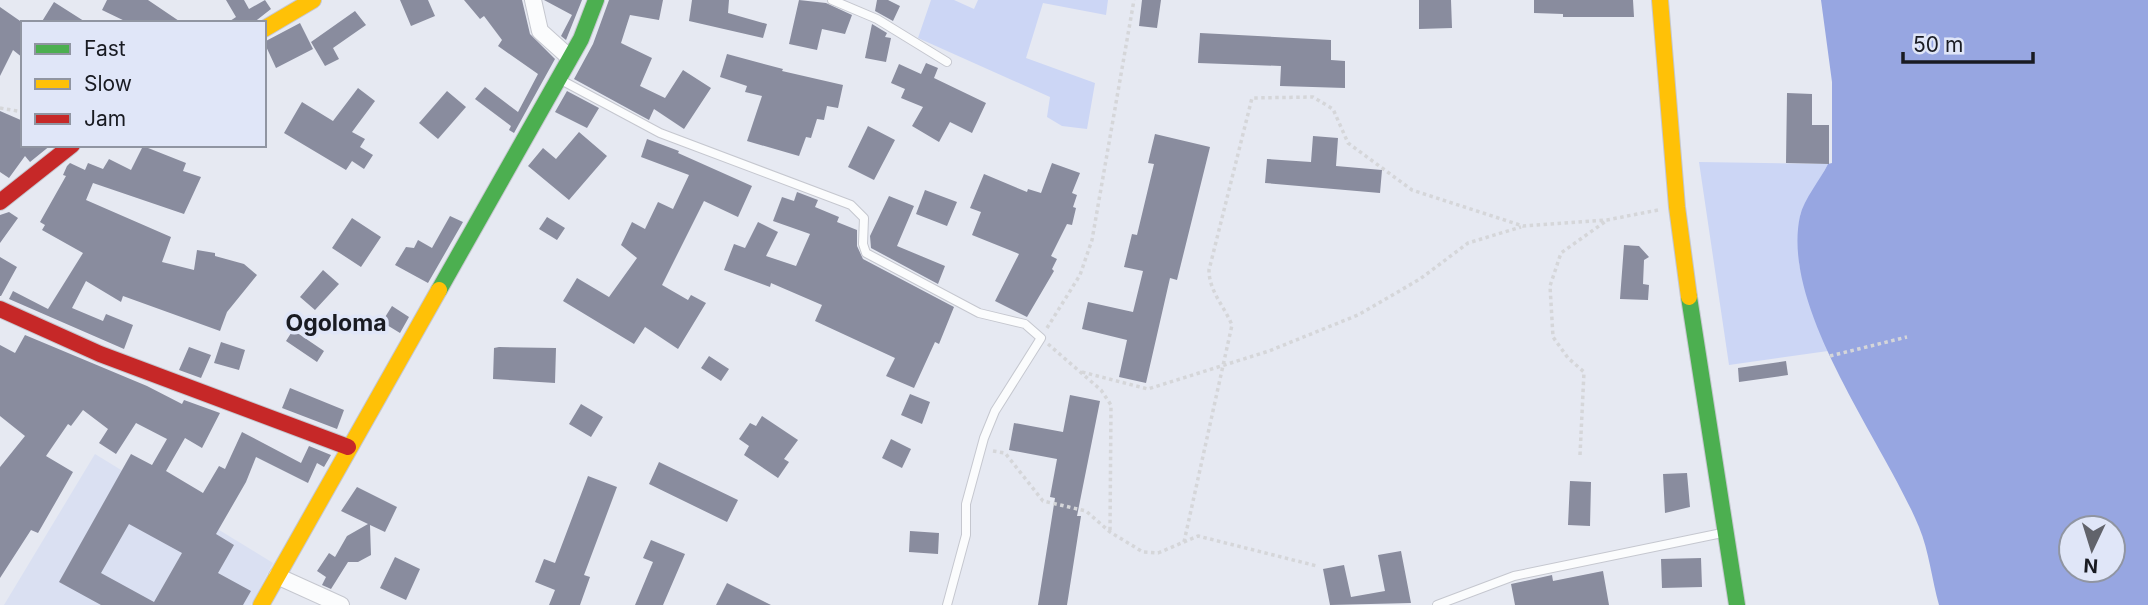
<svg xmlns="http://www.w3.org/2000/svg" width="2148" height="605" viewBox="0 0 2148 605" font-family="Inter,sans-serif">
	<rect width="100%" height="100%" fill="#e6e9f2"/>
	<path fill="#dae0f2" d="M95,454L273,563L251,605H4Z"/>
	<path fill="#ccd6f5" d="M931,0H954L974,9L978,0H1108L1106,15L1043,3L1026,58L1095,83L1087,129L1062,126L1047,117L1050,97L918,38Z
		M1699,162L1828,164L1800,215L1799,264L1809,302L1828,351L1729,365Z"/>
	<path fill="#97a6e1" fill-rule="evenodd" d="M1821,0H2148V605H1939C1932,580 1929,551 1919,527C1884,442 1780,309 1800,216C1804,199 1820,180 1828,164L1832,163V82ZM2071,528H2113V570H2071Z"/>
	<path fill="#898c9e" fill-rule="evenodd" d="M107,0H148L182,23H129L102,10Z
		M226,0H244L249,9L265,0L271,9L253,23H227L236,17Z
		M400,0H428L435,16L411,26Z
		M464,0H522L530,34L555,59L514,133L509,130L511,126L475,99L485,87L518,112L538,74L498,46L502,40L484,16L480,19Z
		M544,0H582L566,40L561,36L572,15Z
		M609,0H663L659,20L630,15L621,43L652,58L640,86L665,98L683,70L711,88L684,129L654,109L649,120L574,79L593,44Z
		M692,0H729L728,13L767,24L763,38L689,21Z
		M799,0L826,3L852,15L845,34L822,29L817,50L789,44Z
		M877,0H888L900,6L893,21L875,11Z
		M1142,0H1161L1157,28L1139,26Z
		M1419,0H1451L1452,28L1419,29Z
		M1534,0H1633L1634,17H1563V14L1534,13Z
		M54,2L87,23H41Z
		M0,7L23,23V58L13,50L0,76Z
		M355,11L366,25L333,48L339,59L325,66L311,42Z
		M300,23L313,49L276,68L264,42Z
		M872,24L887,33L885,37L891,38L886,62L865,58Z
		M1200,33L1331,40V60L1345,61V88L1280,86L1281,66L1198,63Z
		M727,54L783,69L782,71L843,85L838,108L827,106L824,120L817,119L811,138L806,137L799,156L747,141L762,96L745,92L747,86L720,77Z
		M926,63L938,68L934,78L986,103L972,133L950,122L939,142L912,126L923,107L901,98L905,89L891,83L899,64L921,74Z
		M358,88L375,101L352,132L365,139L360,147L373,155L364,169L352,161L346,170L284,133L302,102L333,121Z
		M447,91L466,107L438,139L419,123Z
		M567,91L599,108L587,128L555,112Z
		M1787,93L1812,94V125H1829V164L1786,163Z
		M0,111L23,121V145H51L30,162L25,156L9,178L0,172Z
		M868,126L895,140L874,180L848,167Z
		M579,132L607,156L569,200L528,166L543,148L556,159Z
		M1155,134L1210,147L1177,280L1170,278L1146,383L1119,377L1127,340L1082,329L1088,302L1133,312L1143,271L1124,267L1132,234L1137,235L1154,164L1148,163Z
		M1313,136L1338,138L1336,166L1382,170L1380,193L1265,183L1267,159L1311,162Z
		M647,139L679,151L678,153L752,186L738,217L704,201L662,285L688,300L691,295L706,303L678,349L645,327L634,344L563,301L577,278L609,297L637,258L621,245L632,222L645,229L658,202L673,209L689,175L641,157Z
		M143,146L186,163L183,171L201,177L184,214L93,183L86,200L171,237L162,262L194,270L197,250L215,253V256L244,264L257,275L227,312L220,331L123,296L121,302L86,281L72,308L103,321L106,314L133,325L124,349L9,299L13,291L48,309L83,253L42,230L45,225L40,222L66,176L63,175L67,166L70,163L85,170L88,163L103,169L109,159L131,170Z
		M1052,163L1080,173L1072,193L1077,195L1073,207L1076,208L1072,225L1067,224L1051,256L1057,259L1052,269L1054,271L1027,317L995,301L1019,254L972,235L981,212L970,208L984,174L1027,192L1028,189L1041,193Z
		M925,190L957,202L947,226L916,214Z
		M797,192L818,200L815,207L839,217L837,222L857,230V246L863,259L954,307L939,344L935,342L914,388L886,376L895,358L815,321L822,305L771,283L770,287L724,270L734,244L745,248L758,222L778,232L766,256L796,266L810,234L773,221L782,197L794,201Z
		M889,196L914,206L897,246L945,266L938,284L871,248L870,236Z
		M9,212L18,218L0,243V215Z
		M450,216L463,222L428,283L395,265L406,247L414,248L418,240L432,248Z
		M547,217L565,228L557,240L539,229Z
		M352,218L381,237L361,267L332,248Z
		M1624,245L1639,246L1649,257L1644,260L1643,284L1649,285L1648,300L1620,299Z
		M0,257L17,267L1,296H0Z
		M323,270L339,284L315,310L300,297Z
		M392,306L409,317L400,333L382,322Z
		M293,330L324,351L317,362L286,341Z
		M25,335L147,386L182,404L184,400L220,413L202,448L185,438L166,471L203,493L219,466L225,469L242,432L301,463L309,446L331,455L324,467L317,463L308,483L256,457L246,482L216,534L234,545L218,573L251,591L243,605H101L59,582L131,454L152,465L167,439L136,423L116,454L99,443L108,429L83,410L71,426L68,424L46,456L73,472L38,533L31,530L0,578V467L25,436L0,416V345L15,353ZM129,524L182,553L154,602L101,573Z
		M221,342L245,350L239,370L214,363Z
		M189,347L211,355L201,378L179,370Z
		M499,347L556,348L555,383L493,379L494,348Z
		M709,356L729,369L721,381L701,368Z
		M1786,361L1788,375L1739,382L1738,368Z
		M290,388L344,410L337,429L282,408Z
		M910,394L930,402L922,424L901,415Z
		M1070,395L1100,401L1077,516H1081L1067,605H1038L1055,498L1050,497L1057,459L1009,450L1014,423L1063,432Z
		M581,404L603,417L591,437L569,424Z
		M762,416L798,440L784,459L789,462L778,478L744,455L749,446L739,439L750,423L756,426Z
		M891,439L911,449L902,468L882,458Z
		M659,462L738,500L727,522L649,484Z
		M1687,473L1690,507L1665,513L1663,474Z
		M588,476L617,487L584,575L590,577L580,605H549L555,590L535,582L544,559L555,563Z
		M1570,481L1591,482L1590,526L1568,525Z
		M357,487L397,507L385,532L370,525L371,555L358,562H348L331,589L322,585L326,577L317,571L329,553L335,557L347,536L368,524L341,511Z
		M910,531L939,533L938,554L909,552Z
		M651,540L685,554L663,605H635L653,562L643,558Z
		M1401,551L1411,603L1330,605L1323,569L1344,565L1351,597L1385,591L1378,555Z
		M395,557L420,569L406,600L380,588Z
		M1701,558L1702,587L1662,588L1661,559Z
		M1603,571L1609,605H1515L1511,584L1552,575L1553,581Z
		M727,583L771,605H716Z"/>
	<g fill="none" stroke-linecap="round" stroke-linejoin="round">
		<defs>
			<path id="lane" d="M832,0L877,19L947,62
				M561,80L660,133L851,205L864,218L863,244L866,253L979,313L1025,324L1041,338L995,411L984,438L966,504V535L947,605
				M1437,605L1514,576L1722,533"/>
			<path id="street" d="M533,0L540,31L570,58
				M277,576L341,605"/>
			<path id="fast" d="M439,290L581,39L596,0
				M1689,297L1737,605"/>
			<path id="slow" d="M1660,0L1677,207L1689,297
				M264,29L313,0
				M261,605L439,290"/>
			<path id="jam" d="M0,202L72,145
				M0,309L100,354L348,447"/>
		</defs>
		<use href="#lane" stroke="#c5c7cf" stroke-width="10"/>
		<use href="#street" stroke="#c5c7cf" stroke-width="18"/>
		<use href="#fast" stroke="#c5c7cf" stroke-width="18"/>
		<use href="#slow" stroke="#c5c7cf" stroke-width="18"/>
		<use href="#jam" stroke="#c5c7cf" stroke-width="18"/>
		<path stroke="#d5d6d9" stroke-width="3.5" stroke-dasharray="3.5 3.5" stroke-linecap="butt" d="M0,108L23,112
			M1047,328L1080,275L1092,240L1134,0
			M1048,344L1101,390L1111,405L1110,532
			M1830,356L1907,337
			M1082,372L1148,389L1269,351L1358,315L1420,279L1468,243L1521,227
			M993,451L1005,453L1043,501L1086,511L1110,532L1143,552L1158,553L1198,536L1317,566
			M1580,455L1584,372L1568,358L1553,337L1550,286L1561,253L1606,221
			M1184,542L1232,325C1224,306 1209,291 1209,270L1252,98L1313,97L1333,109L1348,143L1412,190L1523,226L1607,220L1658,210"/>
		<use href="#lane" stroke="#fbfcfd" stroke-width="8"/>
		<use href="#street" stroke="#fbfcfd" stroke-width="16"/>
		<use href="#fast" stroke="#4caf50" stroke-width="16"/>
		<use href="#slow" stroke="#ffc107" stroke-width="16"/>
		<use href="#jam" stroke="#c62828" stroke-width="16"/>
	</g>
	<g text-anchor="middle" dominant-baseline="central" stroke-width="7" stroke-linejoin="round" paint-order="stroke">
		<g font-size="23" font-weight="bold" fill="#191b22" stroke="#e0e6f8">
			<text x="336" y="323">Ogoloma</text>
		</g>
	</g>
	<rect x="21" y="21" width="245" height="126" fill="#e0e6f8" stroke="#9095a2" stroke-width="2"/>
	<rect x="35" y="44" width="35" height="10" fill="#4caf50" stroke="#9095a2" stroke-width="2"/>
	<text x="84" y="56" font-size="21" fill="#191b22">Fast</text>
	<rect x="35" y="79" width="35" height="10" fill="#ffc107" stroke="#9095a2" stroke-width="2"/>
	<text x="84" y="91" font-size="21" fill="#191b22">Slow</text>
	<rect x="35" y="114" width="35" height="10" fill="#c62828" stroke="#9095a2" stroke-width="2"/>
	<text x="84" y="126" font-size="21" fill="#191b22">Jam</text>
	<g transform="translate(2092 549) rotate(184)"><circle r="33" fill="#e0e6f8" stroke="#9095a2" stroke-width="2"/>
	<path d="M0-5L12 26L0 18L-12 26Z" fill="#61636b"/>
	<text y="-10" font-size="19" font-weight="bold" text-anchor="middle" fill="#191b22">N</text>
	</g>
	<path d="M1903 52v10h130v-10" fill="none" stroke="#191b22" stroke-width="3.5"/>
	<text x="1913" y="52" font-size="21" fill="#191b22" stroke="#e0e6f8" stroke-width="5" paint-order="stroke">50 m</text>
</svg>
